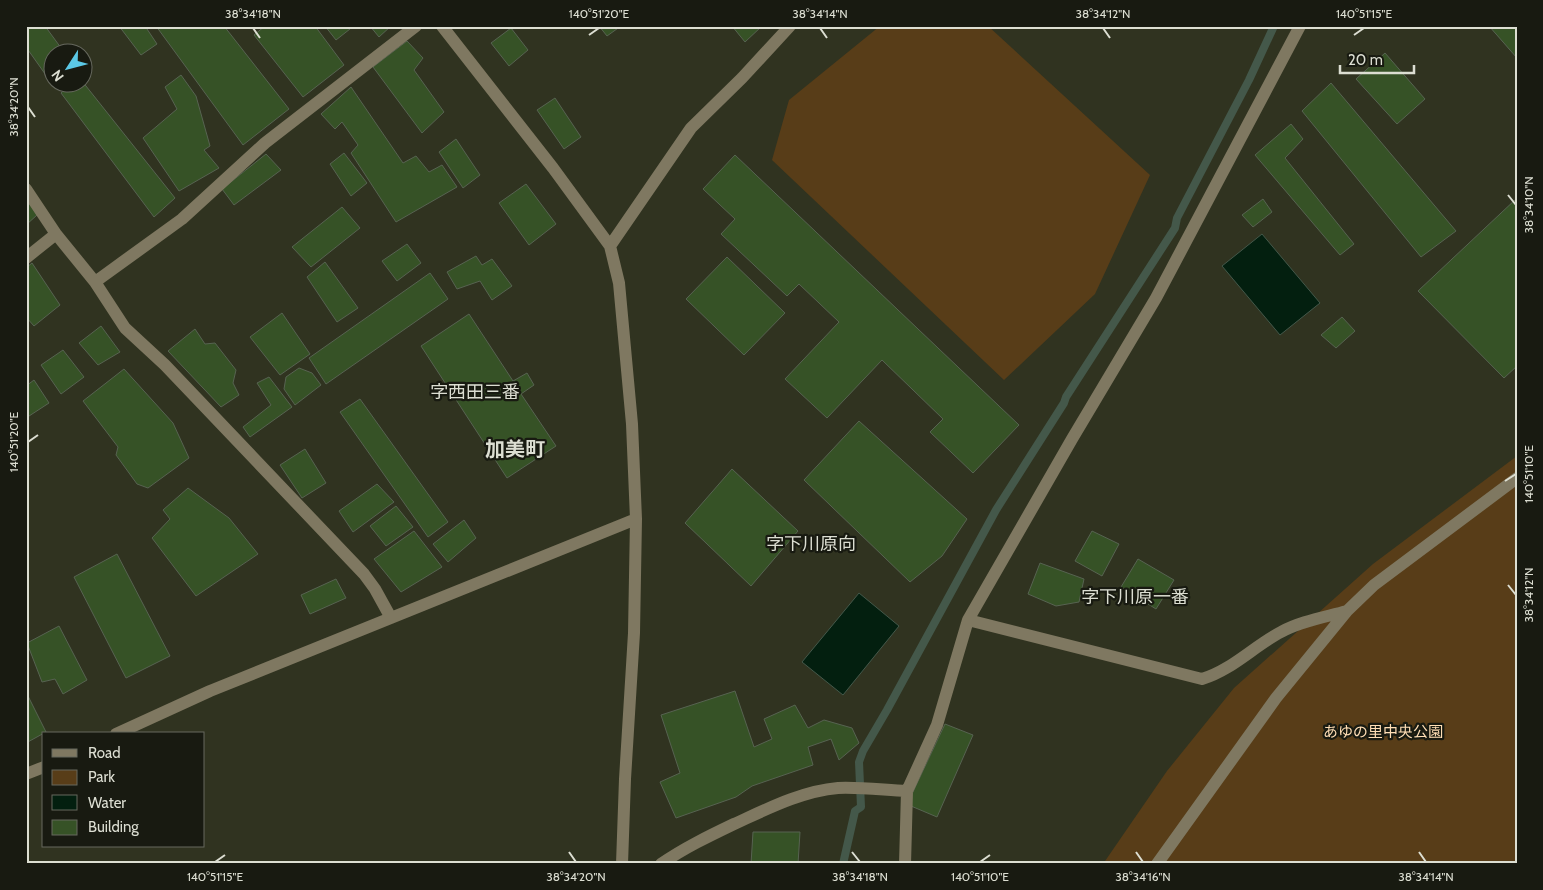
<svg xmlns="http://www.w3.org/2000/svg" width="1543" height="890" viewBox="0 0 1543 890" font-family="Cabin,'Noto Sans JP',sans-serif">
	<rect width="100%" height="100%" fill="#303320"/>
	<path fill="#583d18" d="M880,26H988L1150,175L1095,294L1004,380L772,160L789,100Z
		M1517,456V864H1103L1167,771L1234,688L1373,564Z"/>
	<path fill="#031f0f" stroke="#44584a" d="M1262,234L1320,303L1280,335L1222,266Z
		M859,593L899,626L843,695L802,662Z"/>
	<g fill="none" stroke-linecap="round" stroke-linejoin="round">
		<path stroke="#44584a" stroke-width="8" d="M843,864L855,811L861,807L859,762L863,751L887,710L996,510L1064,403L1066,397L1175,228L1177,218L1249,80L1274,26"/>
	</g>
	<path fill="#365226" stroke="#576351" d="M26,26H45L64,52H52V82H62L55,88L26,47Z
		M119,26H145L157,44L141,55Z
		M156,26H224L289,109L243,145Z
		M265,26H315L344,65L303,97L254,35Z
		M325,26H348L350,29L336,40Z
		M370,26H391L379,37Z
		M599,26H621L607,36Z
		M732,26H762L745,42Z
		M1489,26H1517V58Z
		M511,28L528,50L509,66L491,43Z
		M407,41L423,58L414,70L444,112L422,133L373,67Z
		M1385,53L1425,99L1397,124L1356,79Z
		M181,75L196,96L210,146L204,150L219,168L179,191L143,138L177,109L165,87Z
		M82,81L175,198L154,217L61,93L73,82H82Z
		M1331,83L1456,231L1421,257L1302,111Z
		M351,87L403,163L416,156L429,172L442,165L457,187L396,222L351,153L358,145L342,122L335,129L321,114Z
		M555,98L581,137L564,149L537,110Z
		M1291,124L1303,139L1285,158L1354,244L1340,255L1255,155Z
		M456,139L480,175L463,188L439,152Z
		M344,153L367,183L351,196L330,164Z
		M266,154L281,170L234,205L222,189Z
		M735,155L1019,425L973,473L930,432L943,419L882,360L827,418L785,379L839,322L799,284L787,296L721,234L735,219L703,189Z
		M526,184L556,224L529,245L499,203Z
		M26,198L37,215L26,225Z
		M1517,198V366L1504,378L1418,291Z
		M1263,199L1272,212L1253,227L1242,215Z
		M342,207L360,228L311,267L292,247Z
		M407,244L421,263L397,281L382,261Z
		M476,256L482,265L492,259L512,286L492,300L480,281L457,289L447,272Z
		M727,257L785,313L744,355L686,299Z
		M325,262L358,308L337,322L307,277Z
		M32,263L60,305L34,326L26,317V268Z
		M430,273L448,299L326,384L309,358Z
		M282,313L310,354L280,375L250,337Z
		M469,314L513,381L527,373L534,385L521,394L556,446L507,478L421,346Z
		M1342,317L1355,331L1336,348L1321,335Z
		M101,326L120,352L98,365L79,343Z
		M195,329L205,344L215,343L236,370L233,383L239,395L221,407L168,351Z
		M63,350L84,377L61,394L41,365Z
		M299,368L312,373L321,385L295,405L284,389L286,377Z
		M124,369L173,423L189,458L148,488L137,484L116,455L118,447L83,401Z
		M269,377L292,407L250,437L243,427L271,405L257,383Z
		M34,380L49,403L26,418V386Z
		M360,399L448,522L428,537L340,412Z
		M859,421L967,519L942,556L910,582L804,480Z
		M305,449L326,483L302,498L280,465Z
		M732,469L798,531L751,586L685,523Z
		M377,484L394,502L353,532L339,511Z
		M188,488L229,518L258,554L196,596L152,538L170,519L163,510Z
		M396,506L413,527L386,546L370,526Z
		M464,520L476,538L448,562L433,544Z
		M414,531L442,567L401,592L374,559Z
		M1092,531L1119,544L1102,576L1075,561Z
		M117,554L170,656L126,678L74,577Z
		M1138,559L1174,580L1156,609L1121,587Z
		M1040,563L1084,579L1079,602L1056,606L1028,594Z
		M336,579L346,598L310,614L301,595Z
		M59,626L87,680L63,694L55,679L42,682L27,643Z
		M735,691L754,747L772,739L764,719L795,705L808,728L824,720L852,728L859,743L839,760L831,739L808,747L813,765L752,786L736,797L676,818L660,782L680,773L661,715Z
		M26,692L46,732L26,743Z
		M945,724L973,735L937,817L911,806L912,794Z
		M753,832H800L798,864H751Z"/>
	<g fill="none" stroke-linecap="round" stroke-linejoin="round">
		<path stroke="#7f7861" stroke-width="12" d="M442,26L553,168L610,246L619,283L632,424L636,519L634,633L625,779L622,864
			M26,189L56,234L95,282L125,328L165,365L364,574L375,589L391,618
			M610,246L691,128L742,78L790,26
			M26,258L56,234
			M95,282L182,219L265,143L416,26
			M968,620L1202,679C1232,670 1254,646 1281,632C1301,621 1326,617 1347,611
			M116,734L210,691L636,519
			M26,774L44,767
			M661,864C684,848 709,836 734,824C767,809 802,791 838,788C860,787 884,790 907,791
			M905,864L907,791L937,725L968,620L1072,439L1156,298L1300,26
			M1157,864L1276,698L1347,611L1374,585L1517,478"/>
	</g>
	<path fill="none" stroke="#dcded2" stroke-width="2" d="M253,28L260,38M820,28L827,38M1103,28L1110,38M589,35L599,28M1354,35L1364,28M28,107L35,117M1508,195L1516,205M28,442L38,435M1505,481L1516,474M1508,585L1516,595M569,852L576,862M852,852L860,862M1136,852L1143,862M1419,852L1426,862M215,862L225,855M980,862L990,855"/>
	<g text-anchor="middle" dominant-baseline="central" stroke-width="4.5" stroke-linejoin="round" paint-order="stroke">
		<g font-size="15" fill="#ffdeb5" stroke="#181a11">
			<text x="1383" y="732">あゆの里中央公園</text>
		</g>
		<g font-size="18" fill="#dcded2" stroke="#181a11">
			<text x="475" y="392">字西田三番</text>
			<text x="811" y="544">字下川原向</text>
			<text x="1135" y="597">字下川原一番</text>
		</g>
		<g font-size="20" font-weight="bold" fill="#dcded2" stroke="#181a11">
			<text x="515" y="449">加美町</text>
		</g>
	</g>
	<rect width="1543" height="890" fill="none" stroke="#181a11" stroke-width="55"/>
	<rect x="42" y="732" width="162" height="115" fill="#181a11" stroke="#66685e"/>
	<rect x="52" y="749" width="25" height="8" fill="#7f7861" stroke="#66685e"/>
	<text x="88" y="758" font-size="15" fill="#dcded2">Road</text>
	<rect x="52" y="770" width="25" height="15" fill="#583d18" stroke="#66685e"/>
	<text x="88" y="782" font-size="15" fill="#dcded2">Park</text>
	<rect x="52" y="795" width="25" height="15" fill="#031f0f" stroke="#66685e"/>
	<text x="88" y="808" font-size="15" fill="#dcded2">Water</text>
	<rect x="52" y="820" width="25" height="15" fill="#365226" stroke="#66685e"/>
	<text x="88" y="832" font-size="15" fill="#dcded2">Building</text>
	<g transform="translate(68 68) rotate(234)"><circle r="24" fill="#181a11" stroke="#66685e"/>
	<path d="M0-4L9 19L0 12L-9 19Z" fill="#5bc8e6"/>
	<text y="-8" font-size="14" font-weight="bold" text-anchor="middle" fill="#dcded2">N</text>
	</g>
	<path d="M1340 65v8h74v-8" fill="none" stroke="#dcded2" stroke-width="2.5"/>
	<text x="1348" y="65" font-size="15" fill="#dcded2" stroke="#181a11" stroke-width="4" paint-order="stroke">20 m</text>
	<rect x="28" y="28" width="1488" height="834" fill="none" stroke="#dcded2" stroke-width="2"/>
	<g font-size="12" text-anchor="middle" fill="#dcded2">
		<text x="253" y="18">38°34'18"N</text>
		<text x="599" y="18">140°51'20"E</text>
		<text x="820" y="18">38°34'14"N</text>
		<text x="1103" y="18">38°34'12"N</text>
		<text x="1364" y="18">140°51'15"E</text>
		<text transform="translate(14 107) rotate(-90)" y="4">38°34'20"N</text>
		<text transform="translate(1529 205) rotate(-90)" y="4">38°34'10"N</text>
		<text transform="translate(14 442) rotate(-90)" y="4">140°51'20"E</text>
		<text transform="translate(1529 474) rotate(-90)" y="4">140°51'10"E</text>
		<text transform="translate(1529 595) rotate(-90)" y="4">38°34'12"N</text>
		<text x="215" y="881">140°51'15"E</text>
		<text x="576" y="881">38°34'20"N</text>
		<text x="860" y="881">38°34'18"N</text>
		<text x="980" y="881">140°51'10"E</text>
		<text x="1143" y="881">38°34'16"N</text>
		<text x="1426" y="881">38°34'14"N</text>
	</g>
</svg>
